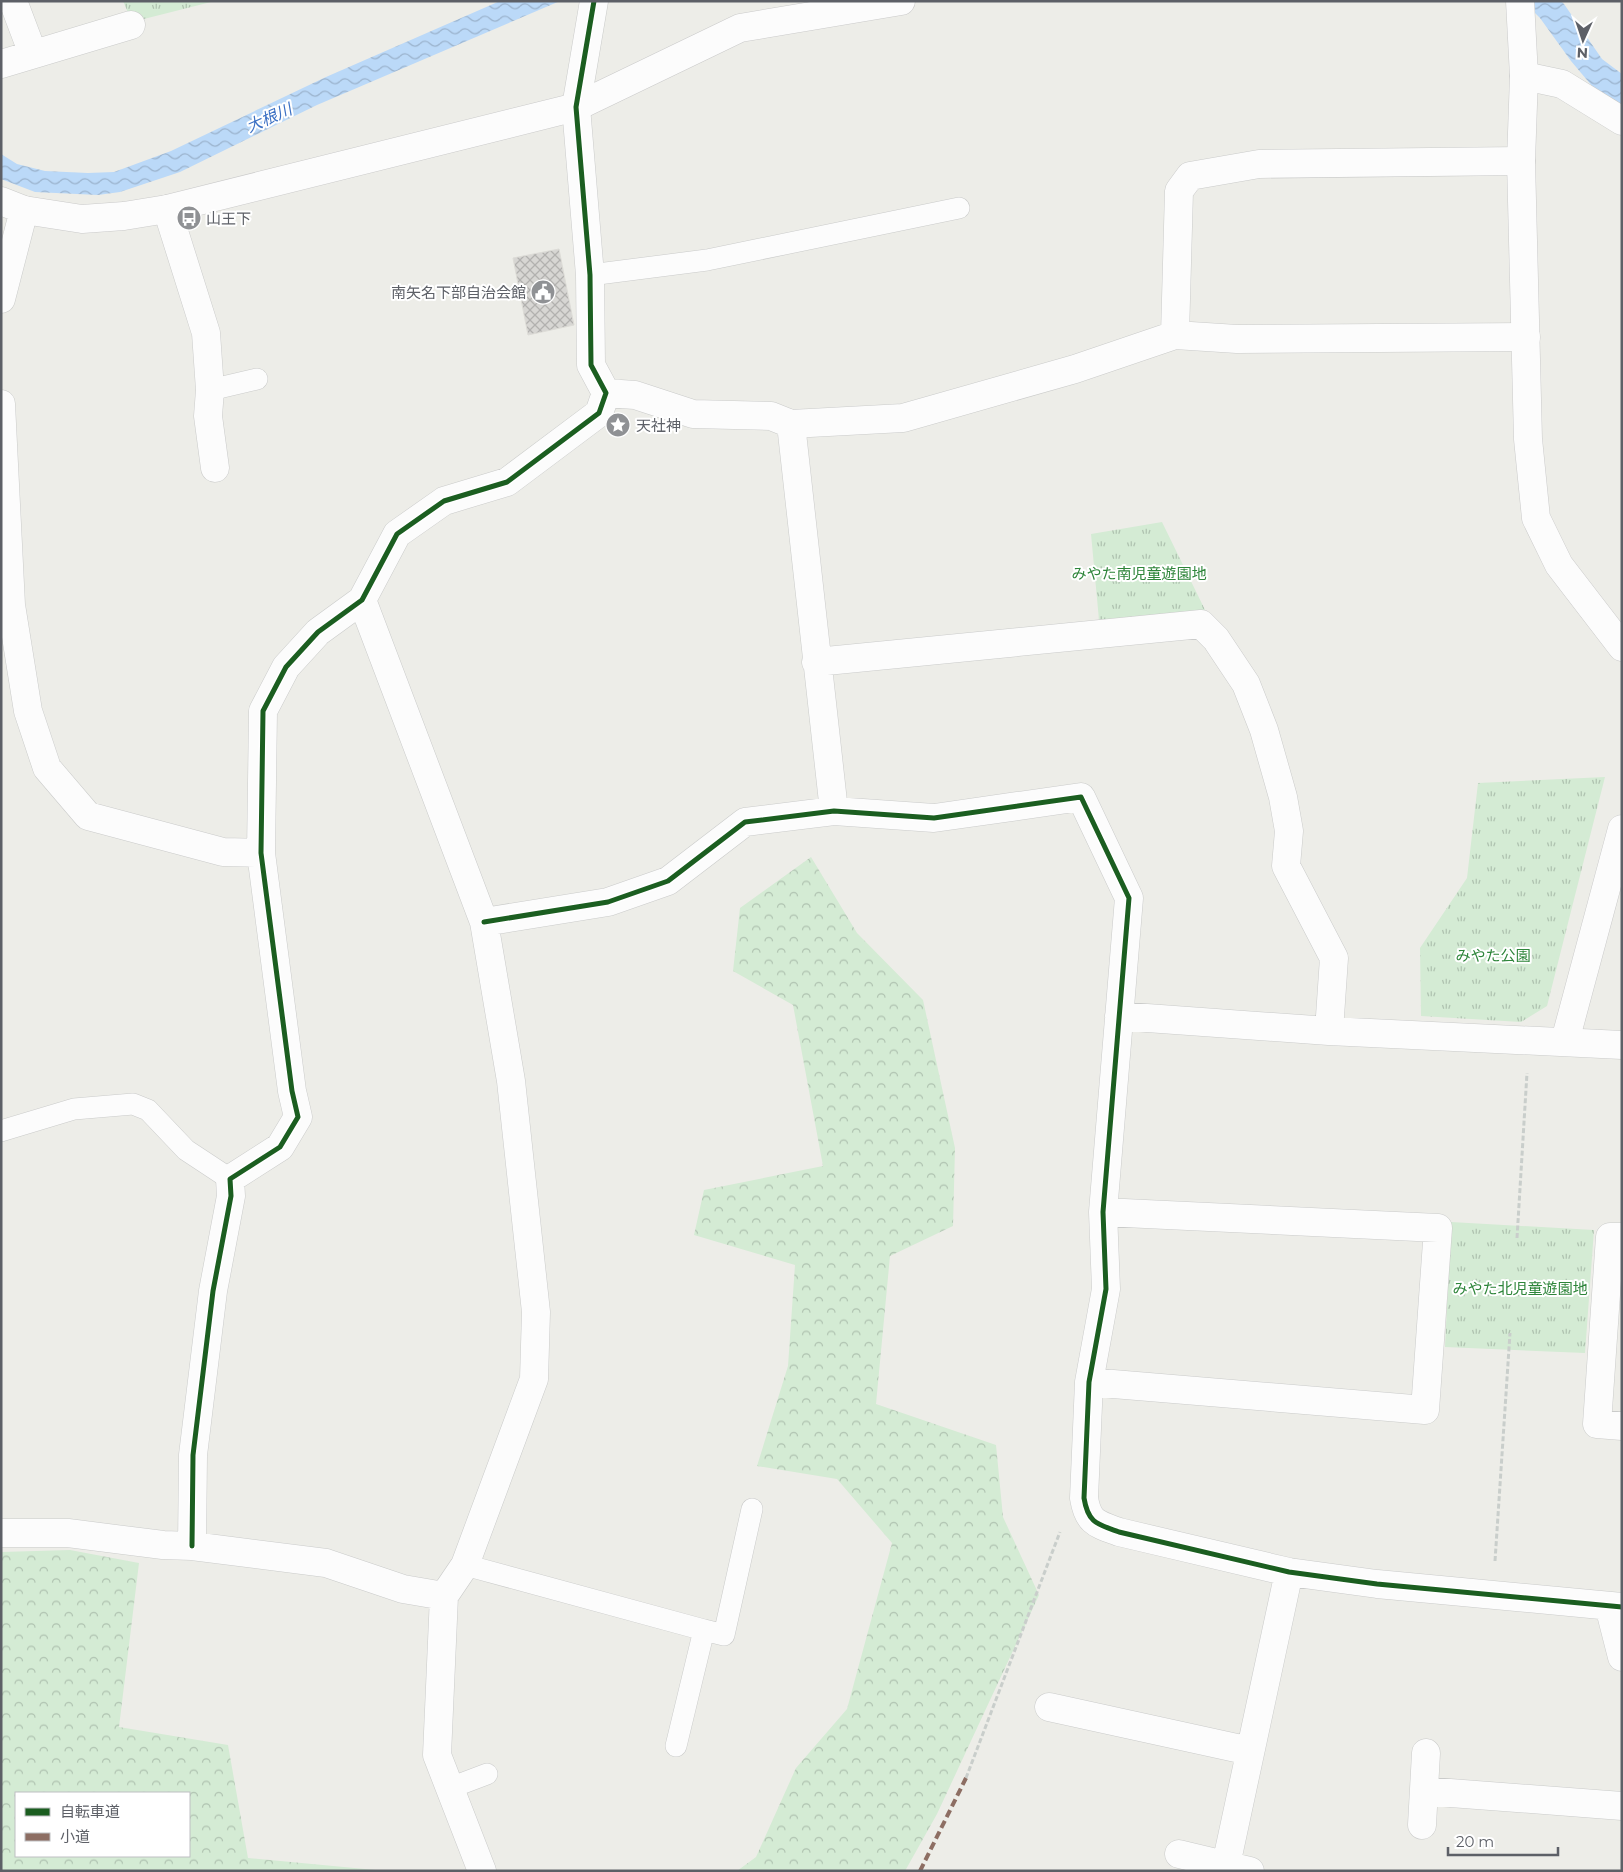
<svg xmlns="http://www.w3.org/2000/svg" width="1623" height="1872" viewBox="0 0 1623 1872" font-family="Montserrat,'Noto Sans JP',sans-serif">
	<defs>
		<pattern id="forest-crowns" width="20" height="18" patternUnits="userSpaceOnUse" patternTransform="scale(1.25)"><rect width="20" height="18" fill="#d4ebd4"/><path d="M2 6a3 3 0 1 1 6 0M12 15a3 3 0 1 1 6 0" fill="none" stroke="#afc2b0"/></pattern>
		<pattern id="park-tufts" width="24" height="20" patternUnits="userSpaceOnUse" patternTransform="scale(1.25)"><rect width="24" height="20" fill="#d4ebd4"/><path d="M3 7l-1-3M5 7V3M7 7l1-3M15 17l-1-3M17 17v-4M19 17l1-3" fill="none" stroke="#afc2b0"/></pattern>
		<pattern id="water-waves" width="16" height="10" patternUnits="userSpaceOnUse" patternTransform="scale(1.25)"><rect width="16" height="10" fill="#bbd9f8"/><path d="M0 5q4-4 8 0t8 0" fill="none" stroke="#9bb3cd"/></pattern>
		<pattern id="building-cross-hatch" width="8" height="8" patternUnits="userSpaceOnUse" patternTransform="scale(1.25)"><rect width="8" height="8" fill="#d7d6d3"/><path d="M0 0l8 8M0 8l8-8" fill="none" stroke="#b2b1af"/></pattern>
	</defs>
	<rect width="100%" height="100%" fill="#edede8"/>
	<path fill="url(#forest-crowns)" fill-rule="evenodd" d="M811,857L857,933L923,1000L955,1148L953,1226L890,1256L876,1404L996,1445L1003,1517L1039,1595L937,1814L905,1871H737L756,1857L796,1768L847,1709L892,1543L837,1479L757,1466L788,1366L795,1265L694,1235L704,1190L823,1166L793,1005L733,971L740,908Z
		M70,1550L139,1563L119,1727L228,1745L248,1858L386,1871H1V1552ZM16,1793H189V1856H16Z"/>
	<path fill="url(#park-tufts)" d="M123,1H215L132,22Z
		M1162,522L1207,614L1099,620L1091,534Z
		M1605,777L1547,1006L1521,1022L1421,1016L1420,948L1467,878L1478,783Z
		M1451,1222L1594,1230L1585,1353L1445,1347Z"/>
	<path fill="url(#water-waves)" d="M500,1H560L317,105L180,172L120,192L98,195L35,192L1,179V154L17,164L45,171L88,173L114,172L171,151L326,77Z
		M1523,1H1561L1564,4L1602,59L1622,74V105L1592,86L1571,61L1540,18Z"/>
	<path fill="url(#building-cross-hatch)" stroke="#dddcd7" d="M559,249L574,325L528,335L513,258Z"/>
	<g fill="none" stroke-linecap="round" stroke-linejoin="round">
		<defs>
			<path id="lane" d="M590,275L707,260L959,208
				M210,390L257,379
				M1,1131L74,1109L133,1104L148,1110L186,1150L230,1179
				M465,1565L704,1630L676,1746
				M704,1630L724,1635L752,1509
				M450,1788L487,1774"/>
			<path id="street" d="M13,1L33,54
				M1,64L131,25
				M1524,76L1562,84L1622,121
				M1,201L24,210L1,299
				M167,209L206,333L210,390L208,416L215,468
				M1175,335L1179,191L1190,176L1259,164L1521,161
				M606,393L635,395L693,414L771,416L791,424L903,418L1075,369L1175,335L1237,339L1526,337
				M1,404L11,605L28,711L47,768L88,816L223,852L261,853
				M791,424L834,811
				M816,662L1201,624L1216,639L1246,684L1264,730L1283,797L1289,831L1286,866L1334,958L1329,1031
				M484,922L608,902L668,881L745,822L834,811L934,818L1081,797L1129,898L1103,1212L1106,1289L1089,1382L1084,1498C1088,1523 1097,1524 1119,1532L1289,1572L1377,1584L1622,1607
				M1119,1016L1329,1031L1622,1045
				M1622,1237H1610L1597,1424L1622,1426
				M1089,1382L1425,1410L1438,1228L1103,1212
				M1,1533H68L163,1545L192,1546L326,1563L403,1589L444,1596L465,1565L534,1379L536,1312L511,1081L484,922L362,600
				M192,1546L193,1455L213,1291L231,1196L230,1179L280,1147L298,1117L292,1091L261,853L263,711L286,667L318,632L362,600L397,534L444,501L507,482L599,413L606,393L591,365L590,275L576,107L594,1
				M444,1596L437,1755L482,1871
				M1609,1606L1622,1657
				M1049,1707L1250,1751
				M1424,1791L1622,1806
				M1422,1825L1426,1753
				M1179,1854L1250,1871
				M1226,1865L1289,1572"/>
			<path id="secondary" d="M1520,1L1524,76L1521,161L1528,439L1536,518L1559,565L1622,647
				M24,210L82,219L124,216L167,209L576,107L740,28L901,1
				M1565,1041L1622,829"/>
		</defs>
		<use href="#lane" stroke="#cacbca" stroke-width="22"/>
		<use href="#street" stroke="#cacbca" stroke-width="29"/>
		<use href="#secondary" stroke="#cacaca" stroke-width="29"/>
		<path stroke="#c9cecb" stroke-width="3" stroke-dasharray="5 2.5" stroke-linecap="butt" d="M1517,1238L1527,1073
			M1495,1561L1510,1333
			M966,1778L1060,1532"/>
		<use href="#lane" stroke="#fcfcfc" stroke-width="21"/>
		<use href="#street" stroke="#fcfcfc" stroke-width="28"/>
		<use href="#secondary" stroke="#fcfcfc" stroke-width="28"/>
		<path stroke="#8d6e63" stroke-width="4" stroke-dasharray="8 4" stroke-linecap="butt" d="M920,1871L966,1778"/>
		<defs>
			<path id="cycleway" d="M484,922L608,902L668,881L745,822L834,811L934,818L1081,797L1129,898L1103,1212L1106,1289L1089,1382L1084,1498C1088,1523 1097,1524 1119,1532L1289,1572L1377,1584L1622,1607
				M192,1546L193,1455L213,1291L231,1196L230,1179L280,1147L298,1117L292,1091L261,853L263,711L286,667L318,632L362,600L397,534L444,501L507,482L599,413L606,393L591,365L590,275L576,107L594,1"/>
		</defs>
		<use href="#cycleway" stroke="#fff" stroke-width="8"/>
		<use href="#cycleway" stroke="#1b5e20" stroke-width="5"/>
	</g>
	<defs>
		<symbol id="bus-disc" viewBox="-11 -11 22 22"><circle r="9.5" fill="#8f9194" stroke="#fff"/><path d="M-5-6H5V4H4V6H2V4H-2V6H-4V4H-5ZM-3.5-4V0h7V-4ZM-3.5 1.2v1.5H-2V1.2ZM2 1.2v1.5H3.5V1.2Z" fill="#fff"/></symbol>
		<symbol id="civic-disc" viewBox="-11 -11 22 22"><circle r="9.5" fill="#8f9194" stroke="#fff"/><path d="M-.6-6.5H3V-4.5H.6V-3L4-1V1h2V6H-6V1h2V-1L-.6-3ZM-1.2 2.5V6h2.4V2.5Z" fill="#fff"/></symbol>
		<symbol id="sight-disc" viewBox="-11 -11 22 22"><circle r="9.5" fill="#8f9194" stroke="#fff"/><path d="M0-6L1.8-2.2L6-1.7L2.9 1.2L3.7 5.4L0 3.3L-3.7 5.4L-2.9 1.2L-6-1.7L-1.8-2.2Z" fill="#fff"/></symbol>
	</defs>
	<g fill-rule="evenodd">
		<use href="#bus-disc" x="175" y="204" width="28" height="28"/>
		<use href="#civic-disc" x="529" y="278" width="28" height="28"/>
		<use href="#sight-disc" x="604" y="411" width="28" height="28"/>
	</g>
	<g text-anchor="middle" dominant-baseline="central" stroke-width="4" stroke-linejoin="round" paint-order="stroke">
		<g font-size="15" fill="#5d6067" stroke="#fff" text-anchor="start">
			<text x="206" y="218">山王下</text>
			<text x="526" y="292" text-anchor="end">南矢名下部自治会館</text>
			<text x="636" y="425">天社神</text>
		</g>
		<g font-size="15" fill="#2e853a" stroke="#fff">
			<text x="1139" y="573">みやた南児童遊園地</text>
			<text x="1493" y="955">みやた公園</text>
			<text x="1520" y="1288">みやた北児童遊園地</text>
		</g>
		<g font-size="16" font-style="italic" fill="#3c71c4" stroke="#fff">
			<text transform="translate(269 118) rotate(-24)">大根川</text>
		</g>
	</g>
	<rect width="1623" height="1872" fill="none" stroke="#5d6067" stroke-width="5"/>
	<rect x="15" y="1792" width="175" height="65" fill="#ffffff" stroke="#bebfc2"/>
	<rect x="25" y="1808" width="25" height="8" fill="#1b5e20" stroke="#bebfc2"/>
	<text x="60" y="1817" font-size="15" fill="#5d6067">自転車道</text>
	<rect x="25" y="1833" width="25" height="8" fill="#8d6e63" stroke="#bebfc2"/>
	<text x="60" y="1842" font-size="15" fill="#5d6067">小道</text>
	<g transform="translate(1583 40) rotate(183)" stroke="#ffffff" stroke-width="4" paint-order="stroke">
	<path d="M0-4L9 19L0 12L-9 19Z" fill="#5d6067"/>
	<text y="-8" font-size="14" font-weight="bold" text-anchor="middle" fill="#5d6067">N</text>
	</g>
	<path d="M1448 1847v8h110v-8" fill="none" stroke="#5d6067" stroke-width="2.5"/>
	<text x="1456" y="1847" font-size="15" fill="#5d6067" stroke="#ffffff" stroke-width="4" paint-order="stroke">20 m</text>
</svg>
